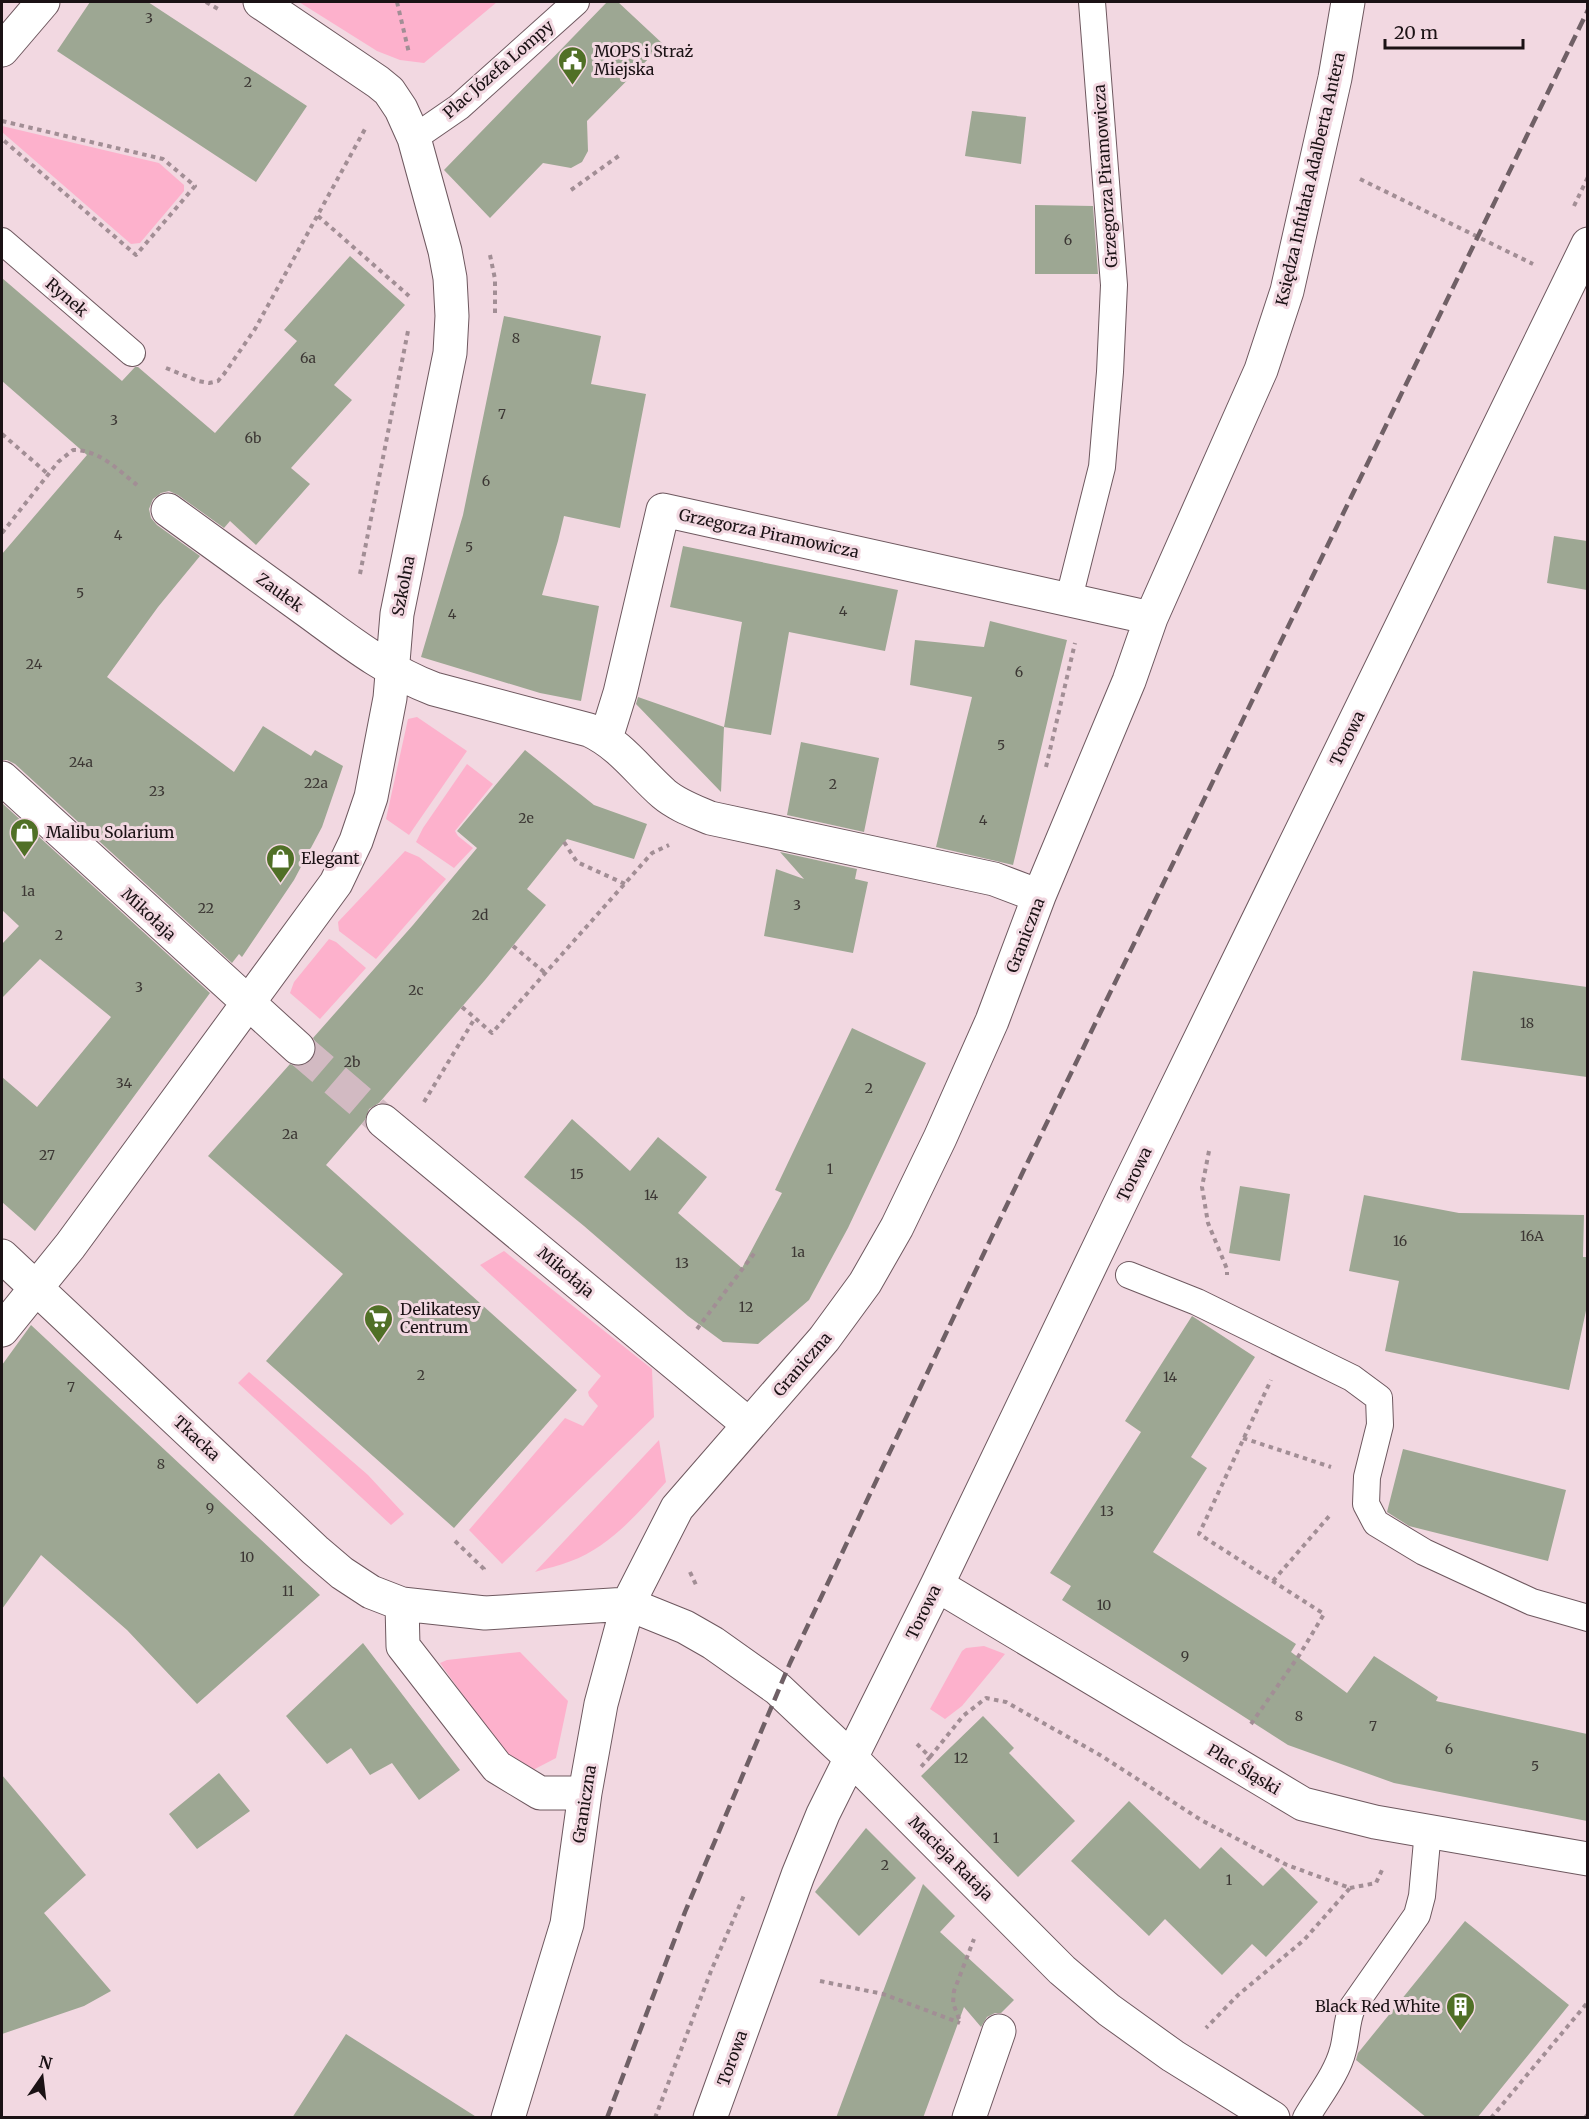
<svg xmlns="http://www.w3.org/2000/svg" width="1589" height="2119" viewBox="0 0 1589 2119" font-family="Merriweather,serif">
	<rect width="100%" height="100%" fill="#f2d8e1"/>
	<path fill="#fdb1cc" d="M299,2H497L424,63L400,60L377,51Z
		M2,126L159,163L184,185V191L140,243L131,244L2,132Z
		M417,717L467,751L409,835L386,819L408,719Z
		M467,764L493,784L455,831L458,836L473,848L454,868L416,842L423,828Z
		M405,851L419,857L446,879L376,959L339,931L338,922Z
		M329,939L336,942L366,968L320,1019L290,993L294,982Z
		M504,1251L652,1369L654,1417L502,1564L469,1530L565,1418L583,1426L598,1406L589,1396L588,1392L601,1376L480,1265Z
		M249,1372L368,1475L404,1514L391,1525L238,1383Z
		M659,1440L666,1482C639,1512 610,1547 571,1561C559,1566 547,1568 535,1572Z
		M984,1646L1005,1654L962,1706L945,1719L930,1709L962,1651L966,1648Z
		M520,1652L568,1701L556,1758L533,1770L522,1769L495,1740L440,1663L447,1660Z"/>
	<path fill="#9da793" d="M90,2H148L307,106L256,182L57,51Z
		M607,2H618L663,44L587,121L588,151L582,162L571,168L543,163L490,218L444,170Z
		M972,111L1026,117L1021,164L965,156Z
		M1035,205L1093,206L1098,274H1035Z
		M350,256L405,305L334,385L352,400L291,468L310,484L256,545L230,521L224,528L178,495L169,491L161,493L153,499L149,509L151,518L157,525L200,556L158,607L107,677L234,772L263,726L311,756L315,750L343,766L322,827L294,880L242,957L239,954L232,963L15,764L7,760H2V554L87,455L2,381V278L122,381L135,367H138L215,433L297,341L284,330Z
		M504,316L601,336L591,384L646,394L620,528L564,516L558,541L542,595L599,606L581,701L540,693L421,657L463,515Z
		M1554,536L1587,541V590L1547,583Z
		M683,546L898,590L885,651L789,632L771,735L724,727L742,622L670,607Z
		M990,621L1067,640L1013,865L936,847L972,697L910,685L915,640L984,647Z
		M638,697L724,727L721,792L636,704Z
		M801,742L879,758L864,832L787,815Z
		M525,750L594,805L647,824L634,859L567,839L527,889L546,905L485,980L379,1103L369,1109L365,1120L326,1165L577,1390L454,1528L266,1361L343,1274L208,1156L290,1064L295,1066H303L312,1060L316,1051V1043L313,1038L413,925L477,848L457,831Z
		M2,803L210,993L35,1231L2,1202V1077L37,1107L111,1017L40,959L2,998V944L19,926L2,910Z
		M780,852L857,869L855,879L868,882L853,953L764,936L776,869L804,879Z
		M1473,971L1587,987V1077L1461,1060Z
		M852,1028L926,1063L848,1228L809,1300L758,1344L723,1342L688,1316L584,1226L524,1177L572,1119L630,1171L658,1137L707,1177L678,1213L742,1268L782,1193L775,1190Z
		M1240,1186L1290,1194L1280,1261L1229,1253Z
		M1364,1195L1459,1213L1584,1215L1583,1257H1587V1306L1569,1390L1385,1351L1399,1281L1349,1271Z
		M1192,1316L1255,1357L1191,1457L1207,1468L1153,1552L1296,1644L1291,1652L1347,1693L1374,1656L1438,1697L1436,1701L1587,1734V1821L1394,1783L1288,1745L1062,1600L1071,1586L1050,1573L1141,1432L1125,1421Z
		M31,1325L320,1595L197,1704L127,1630L41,1555L2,1609V1365Z
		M1403,1449L1566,1490L1548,1561L1409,1526L1387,1512Z
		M363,1643L460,1770L419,1800L392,1763L370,1775L351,1748L327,1764L286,1716Z
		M983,1716L1014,1748L1009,1753L1075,1821L1018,1877L921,1776Z
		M219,1773L250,1811L197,1849L169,1814Z
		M2,1775L86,1875L44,1913L111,1991L84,2006L2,2034Z
		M1129,1801L1200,1869L1221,1847L1263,1886L1282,1867L1318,1902L1266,1957L1252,1944L1222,1975L1165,1919L1149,1936L1071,1861Z
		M866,1828L916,1878L859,1936L815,1892Z
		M923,1884L955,1916L940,1932L1014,2000L1001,2013H995L987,2017L981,2027L964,2007L923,2118H836Z
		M1465,1921L1569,2005L1477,2118H1427L1356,2060L1358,2053Z
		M346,2034L478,2118H292Z"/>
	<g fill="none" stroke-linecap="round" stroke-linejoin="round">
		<path stroke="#d2bac2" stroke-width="33" stroke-dasharray="33 16" stroke-linecap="butt" d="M298,1048L383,1121"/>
		<defs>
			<path id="lane" d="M414,138L459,107L576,2
				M2,241L132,353
				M1069,598L1102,467L1110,372L1114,285L1092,2
				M1129,1275L1197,1302L1352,1378L1379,1398L1380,1425L1367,1477L1366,1504L1376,1523L1424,1552L1532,1602L1588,1618
				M1306,2118C1318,2097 1337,2074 1343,2050C1347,2036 1346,2022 1352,2008L1417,1915L1422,1896L1428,1830"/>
			<path id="street" d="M2,50L43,2
				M168,510C214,543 260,577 306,610C346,639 386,671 434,689L589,730C621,745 638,771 664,794C677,805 694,811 710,818L994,879L1039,896
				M606,738L620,693L663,510L1151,618
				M2,778L298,1048
				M383,1121L748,1424
				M2,1256L315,1550L342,1573L371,1592L402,1604L485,1613L628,1604L685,1627L713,1643L778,1689L850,1757L1062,1970L1109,2010L1173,2056L1273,2118
				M2,1330L70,1246L336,883L356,841L371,797L390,698L397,614L450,353L452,316L450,278L445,251L414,138L401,109L389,91L378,82L260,2
				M937,1585L1303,1804L1375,1822L1588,1859
				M402,1604L403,1646L497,1767L540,1793H585
				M508,2118L567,1924L585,1793L601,1704L628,1604L677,1508L824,1339L865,1283L897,1227L940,1138L992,1021L1039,896L1129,681L1151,618L1261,370L1287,291L1335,78L1348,2
				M710,2118L798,1875L823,1814L937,1585L1127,1189L1588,244
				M969,2118L999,2031"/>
		</defs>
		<use href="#lane" stroke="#6e585f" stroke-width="28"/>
		<use href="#street" stroke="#6e585f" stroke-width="35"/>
		<path stroke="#a28e95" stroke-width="4" stroke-dasharray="4.5 4.5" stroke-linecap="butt" d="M206,2L220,10
			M397,2L409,53
			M2,121L163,159L195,186L136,255L2,139
			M1360,179L1533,264
			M571,190L620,155
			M1574,206L1588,177
			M318,216L409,296
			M490,255L495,279V313
			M166,368L198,381L209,383L218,381L224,374L255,329L365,129
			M2,434L48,474
			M2,533L58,462L73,450C100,450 118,470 137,485
			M360,574L408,331
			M1046,767L1075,643
			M564,842L577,862L625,884
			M513,946L544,972
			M462,1007L475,1018
			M424,1102L475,1018L492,1033L652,853L669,845
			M1209,1151L1202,1187L1208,1223L1227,1269V1275
			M697,1329L756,1251
			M1243,1438L1331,1467
			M455,1541L484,1569V1573
			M690,1572L697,1587
			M1273,1581L1331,1514
			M1251,1724L1300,1654L1324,1614L1199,1534L1271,1380
			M917,1744L930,1757L920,1768
			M930,1757L963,1716L986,1698L1006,1702L1100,1755L1201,1820L1287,1865L1350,1888L1304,1940L1238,1995L1206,2028
			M1350,1888L1376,1883L1382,1870
			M820,1981L883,1994L960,2023
			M959,2019L953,2003L954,1991L974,1939
			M655,2118L711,1971L745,1893
			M1491,2118L1588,2002
			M1585,2118L1588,2114"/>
		<use href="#lane" stroke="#fff" stroke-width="26"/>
		<use href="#street" stroke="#fff" stroke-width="33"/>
		<path stroke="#706066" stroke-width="4.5" stroke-dasharray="12 6" stroke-linecap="butt" d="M607,2118L685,1912L790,1663L1002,1215L1588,10"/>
	</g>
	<defs>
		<symbol id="civic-pin" viewBox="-11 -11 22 30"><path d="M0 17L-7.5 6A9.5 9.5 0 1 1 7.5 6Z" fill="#507026" stroke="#f2d8e1"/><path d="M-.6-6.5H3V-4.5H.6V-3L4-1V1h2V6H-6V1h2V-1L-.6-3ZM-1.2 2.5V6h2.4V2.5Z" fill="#fff"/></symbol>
		<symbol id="shop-pin" viewBox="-11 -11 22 30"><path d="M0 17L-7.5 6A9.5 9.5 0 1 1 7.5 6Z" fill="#507026" stroke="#f2d8e1"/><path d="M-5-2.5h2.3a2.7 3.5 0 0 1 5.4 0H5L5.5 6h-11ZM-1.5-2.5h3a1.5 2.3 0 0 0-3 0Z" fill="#fff"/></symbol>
		<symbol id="supermarket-pin" viewBox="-11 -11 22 30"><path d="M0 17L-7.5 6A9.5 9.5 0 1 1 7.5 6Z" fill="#507026" stroke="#f2d8e1"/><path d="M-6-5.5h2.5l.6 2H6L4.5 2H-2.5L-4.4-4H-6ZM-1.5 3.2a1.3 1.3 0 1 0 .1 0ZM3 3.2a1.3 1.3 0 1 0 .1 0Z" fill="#fff"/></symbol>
		<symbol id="building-pin" viewBox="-11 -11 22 30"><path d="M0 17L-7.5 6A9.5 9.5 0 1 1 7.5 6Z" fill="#507026" stroke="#f2d8e1"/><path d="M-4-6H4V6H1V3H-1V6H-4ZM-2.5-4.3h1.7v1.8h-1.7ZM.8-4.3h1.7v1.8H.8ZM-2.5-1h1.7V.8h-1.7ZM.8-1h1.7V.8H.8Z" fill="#fff"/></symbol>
	</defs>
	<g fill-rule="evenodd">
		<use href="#civic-pin" x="556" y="44" width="33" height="45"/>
		<use href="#shop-pin" x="8" y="816" width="33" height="45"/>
		<use href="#shop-pin" x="264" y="842" width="33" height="45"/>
		<use href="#supermarket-pin" x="362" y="1302" width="33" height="45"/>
		<use href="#building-pin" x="1444" y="1990" width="33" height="45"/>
	</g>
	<g text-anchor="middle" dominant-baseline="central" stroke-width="6" stroke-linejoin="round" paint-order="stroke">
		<g font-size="14" fill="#3c3734">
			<text x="149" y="18">3</text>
			<text x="248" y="82">2</text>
			<text x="1068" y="240">6</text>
			<text x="516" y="338">8</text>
			<text x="308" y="358">6a</text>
			<text x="502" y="414">7</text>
			<text x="114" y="420">3</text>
			<text x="253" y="438">6b</text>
			<text x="486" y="481">6</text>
			<text x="118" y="535">4</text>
			<text x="469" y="547">5</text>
			<text x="80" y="593">5</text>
			<text x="843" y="611">4</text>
			<text x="452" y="614">4</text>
			<text x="34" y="664">24</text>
			<text x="1019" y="672">6</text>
			<text x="1001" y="745">5</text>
			<text x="81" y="762">24a</text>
			<text x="316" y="783">22a</text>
			<text x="833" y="784">2</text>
			<text x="157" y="791">23</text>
			<text x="526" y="818">2e</text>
			<text x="983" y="820">4</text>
			<text x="28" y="891">1a</text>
			<text x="797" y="905">3</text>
			<text x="206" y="908">22</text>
			<text x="480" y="915">2d</text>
			<text x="59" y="935">2</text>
			<text x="139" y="987">3</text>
			<text x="416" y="990">2c</text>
			<text x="1527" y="1023">18</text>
			<text x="352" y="1062">2b</text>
			<text x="124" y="1083">34</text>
			<text x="869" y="1088">2</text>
			<text x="290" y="1134">2a</text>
			<text x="47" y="1155">27</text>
			<text x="830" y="1169">1</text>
			<text x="577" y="1174">15</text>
			<text x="651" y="1195">14</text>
			<text x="1532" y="1236">16A</text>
			<text x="1400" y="1241">16</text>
			<text x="798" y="1252">1a</text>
			<text x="682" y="1263">13</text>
			<text x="746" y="1307">12</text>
			<text x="421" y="1375">2</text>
			<text x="1170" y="1377">14</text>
			<text x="71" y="1387">7</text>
			<text x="161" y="1464">8</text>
			<text x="210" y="1508">9</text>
			<text x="1107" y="1511">13</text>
			<text x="247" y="1557">10</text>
			<text x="288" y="1591">11</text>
			<text x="1104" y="1605">10</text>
			<text x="1185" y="1656">9</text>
			<text x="1299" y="1716">8</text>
			<text x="1373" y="1726">7</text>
			<text x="1449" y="1749">6</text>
			<text x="961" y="1758">12</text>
			<text x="1535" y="1766">5</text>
			<text x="996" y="1838">1</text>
			<text x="885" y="1865">2</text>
			<text x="1229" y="1880">1</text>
		</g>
		<g font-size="16" fill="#1b1215" stroke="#f2d8e1" text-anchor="start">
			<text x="594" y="51">MOPS i Straż<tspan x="594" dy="18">Miejska</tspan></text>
			<text x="46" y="832">Malibu Solarium</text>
			<text x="301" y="858">Elegant</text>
			<text x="400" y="1309">Delikatesy<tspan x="400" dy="18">Centrum</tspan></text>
			<text x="1440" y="2006" text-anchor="end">Black Red White</text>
		</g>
		<g font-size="16" fill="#1b1215" stroke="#f2d8e1">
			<text transform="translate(498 69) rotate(-41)">Plac Józefa Lompy</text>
			<text transform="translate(1105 176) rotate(-94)">Grzegorza Piramowicza</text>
			<text transform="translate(1310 179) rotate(-77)">Księdza Infułata Adalberta Antera</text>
			<text transform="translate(67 297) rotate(41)">Rynek</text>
			<text transform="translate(769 533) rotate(12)">Grzegorza Piramowicza</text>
			<text transform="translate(403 586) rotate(-79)">Szkolna</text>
			<text transform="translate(280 592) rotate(36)">Zaułek</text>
			<text transform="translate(1347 738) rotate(-64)">Torowa</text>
			<text transform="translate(149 914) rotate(43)">Mikołaja</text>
			<text transform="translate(1025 935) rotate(-69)">Graniczna</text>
			<text transform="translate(1134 1174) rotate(-64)">Torowa</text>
			<text transform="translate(566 1272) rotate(40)">Mikołaja</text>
			<text transform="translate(802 1364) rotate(-49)">Graniczna</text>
			<text transform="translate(197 1438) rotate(43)">Tkacka</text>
			<text transform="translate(923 1612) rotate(-64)">Torowa</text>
			<text transform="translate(1244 1769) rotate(31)">Plac Śląski</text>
			<text transform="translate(584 1804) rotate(-81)">Graniczna</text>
			<text transform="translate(951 1858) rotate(45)">Macieja Rataja</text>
			<text transform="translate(732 2058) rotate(-70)">Torowa</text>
		</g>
	</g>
	<rect width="1589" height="2119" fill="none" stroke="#1b1215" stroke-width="6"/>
	<g transform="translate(42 2077) rotate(14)" stroke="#f2d8e1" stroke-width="4.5" paint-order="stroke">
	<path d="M0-4.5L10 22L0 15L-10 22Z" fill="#1b1215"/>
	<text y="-9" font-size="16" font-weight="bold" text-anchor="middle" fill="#1b1215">N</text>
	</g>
	<path d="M1385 39v9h138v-9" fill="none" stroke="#1b1215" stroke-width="3"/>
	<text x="1394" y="39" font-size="18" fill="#1b1215" stroke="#f2d8e1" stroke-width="4.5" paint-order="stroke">20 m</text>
</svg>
